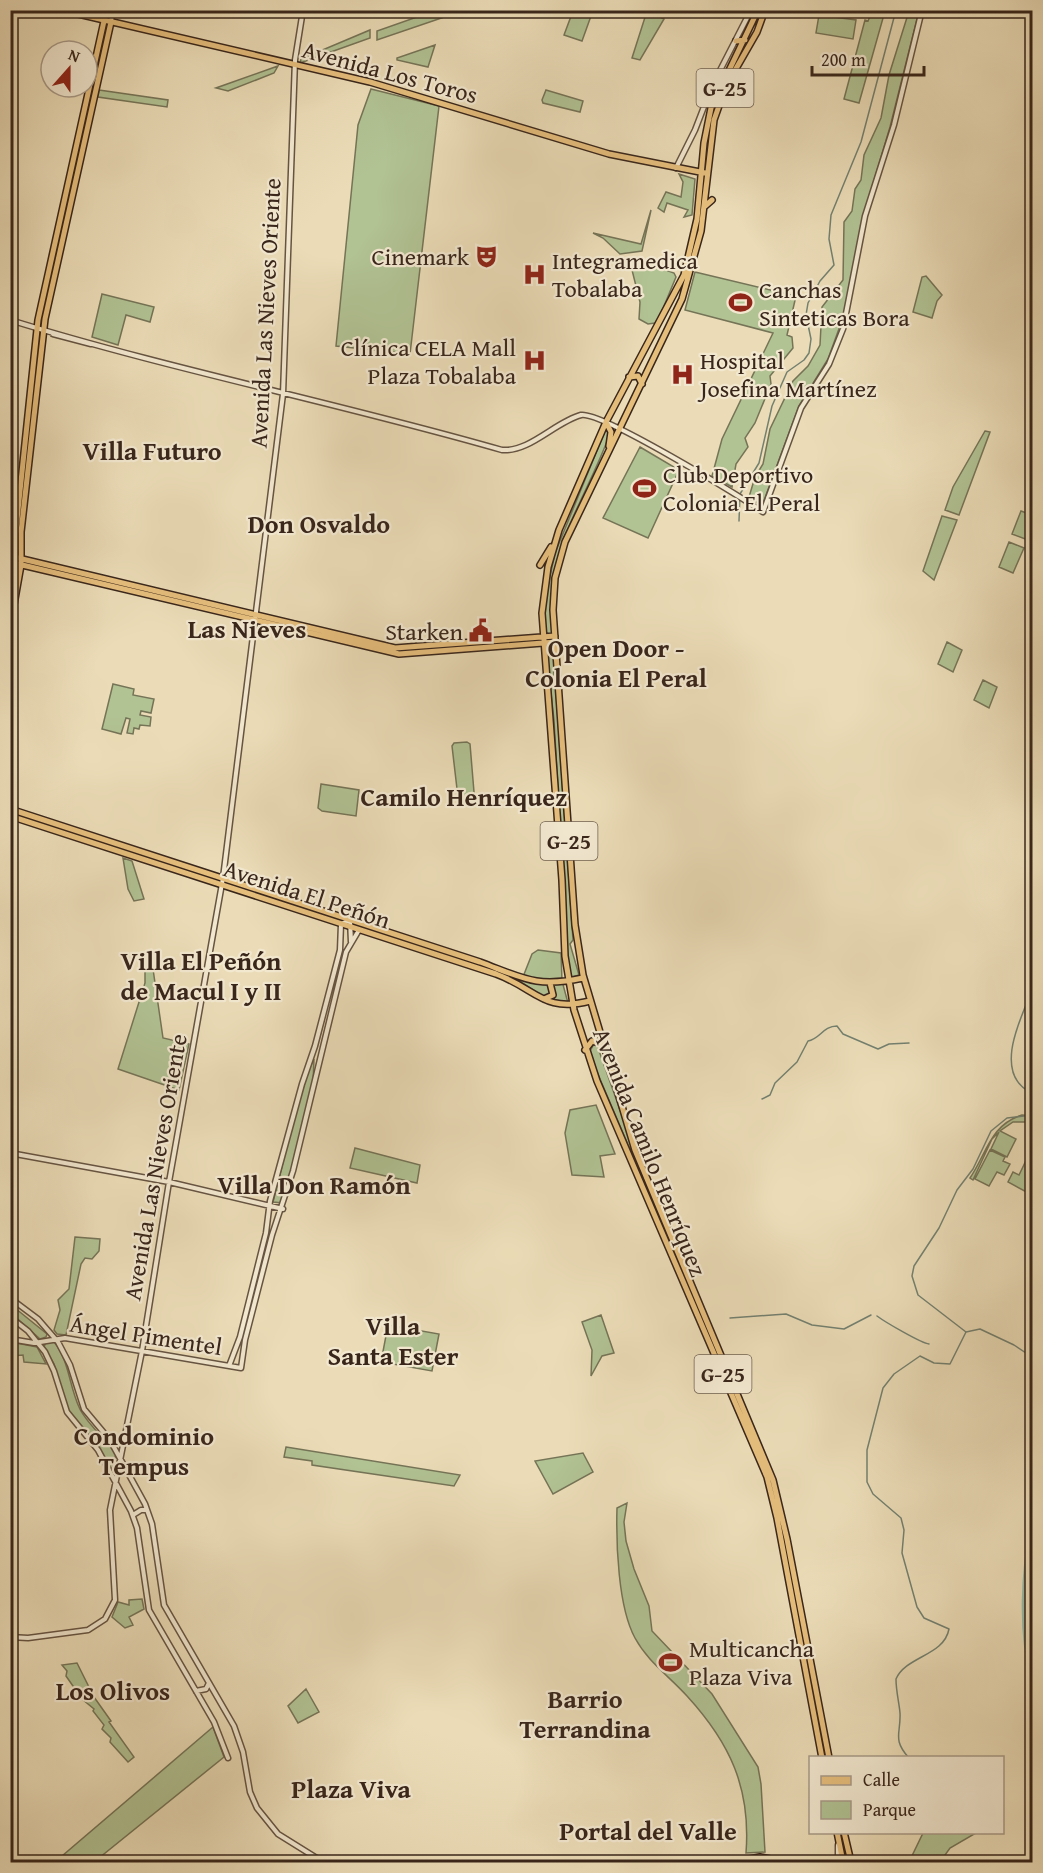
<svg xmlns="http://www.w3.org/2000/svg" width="1043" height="1873" viewBox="0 0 1043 1873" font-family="'Gentium Book Plus',serif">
	<rect width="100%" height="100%" fill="#ebdcb7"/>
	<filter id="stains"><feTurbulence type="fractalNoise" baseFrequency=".00333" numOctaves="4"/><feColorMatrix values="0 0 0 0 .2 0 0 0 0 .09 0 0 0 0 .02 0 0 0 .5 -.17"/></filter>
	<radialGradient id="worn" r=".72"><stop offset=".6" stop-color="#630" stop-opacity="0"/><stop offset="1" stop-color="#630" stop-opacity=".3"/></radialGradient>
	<path fill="#b1c293" stroke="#757457" stroke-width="1.5" d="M434,11H462L377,40V31Z
		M573,11L591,16L582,41L564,35Z
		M647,11L664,19L640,60L632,58Z
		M872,11H885L859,103L844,99L865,20L868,21Z
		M909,11H919L890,127L864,214L844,315L828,359L799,406L762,506L749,497L755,477L763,464L770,429L793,381L808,366L820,345L822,307L843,280L844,222L852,211L855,189L861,180L864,155L881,118L889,75Z
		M819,15L856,20L853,39L816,33Z
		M370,30V38L300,63L301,59Z
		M435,45L428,67L397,60V58Z
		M278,66L274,73L228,91L216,88Z
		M371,89L439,106L410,354L336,346L358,125Z
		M99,90L168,100L167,107L98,97Z
		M546,90L583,101L580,112L543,103L542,100Z
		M679,174L695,179L692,215L684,217L688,210L667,203L664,212L658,208L666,192L681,197L683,182Z
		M651,210L642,251L620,254L603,238L593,233L641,244Z
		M644,262L674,273L676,277L659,318L655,323L648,324L639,319L640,302L632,270L633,265Z
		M695,272L796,296L787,335L792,337L793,348L770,376L771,384L755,423L745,438L748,447L736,464L732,487L712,476L722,439L773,333L685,310Z
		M926,276L942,295L937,301L932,318L913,312L922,277Z
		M102,294L154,307L150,322L126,315L118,345L92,337Z
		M605,431H608L609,436C594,478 567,521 556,564C550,587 553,611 553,634L545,635V600L555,553Z
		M985,431L990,432L959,515L945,510L953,487Z
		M640,447L679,470L648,538L603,518Z
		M1021,511L1032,515V528L1028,540L1012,534Z
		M942,516L957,520L934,580L923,571Z
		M1009,542L1024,548L1013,573L999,567Z
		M947,642L962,650L953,672L938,664Z
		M546,648H553L573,940L570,944L579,975L569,978L554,720Z
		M983,680L997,687L989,708L974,700Z
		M113,684L134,689L133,695L154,699L151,713L141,711L140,715L151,717L150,726L140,725L139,729L134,728L133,734L127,733L130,719L126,718L121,734L102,729Z
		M467,742L470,744L475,804L459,806L452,746L454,743Z
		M321,784L359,790L356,816L322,811L318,808Z
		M123,858L132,861L144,899L134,901L128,889Z
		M538,950L561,953L562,981L568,1003L550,1001L521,982L532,954Z
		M153,969L163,1038L189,1044L179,1090L118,1069L145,983V970Z
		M594,1044L597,1045L654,1206L589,1053Z
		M314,1059L313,1084L283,1203L273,1202L303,1082Z
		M596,1105L615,1154L600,1156L604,1177L572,1175L565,1133L570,1110Z
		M1022,1115L1032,1116V1122H1013L1000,1131L1016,1139L1007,1157L991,1149L999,1132L992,1139L973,1180L970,1178C987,1153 990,1125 1022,1115Z
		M355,1148L420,1165L417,1183L350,1168Z
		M1032,1148V1195L1008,1182L1013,1172L1019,1175Z
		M990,1150L1005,1157L1003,1161L1010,1164L1004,1175L997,1172L989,1186L975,1179Z
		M75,1237L100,1239L99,1251L92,1259L85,1258L81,1264L66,1335L57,1334L54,1330L60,1310L58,1300L69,1289Z
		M10,1304L47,1334L46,1337L40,1339L11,1313Z
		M601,1315L614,1353L602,1356L591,1376L592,1350L582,1322Z
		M388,1325L439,1334L432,1371L381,1362Z
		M11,1342L37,1347L46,1364L24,1362L23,1355L11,1356Z
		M46,1342H54C69,1360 69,1385 79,1407C85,1422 105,1438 116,1454L112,1470L93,1440L69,1414L54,1364L44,1347Z
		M286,1447L460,1475L454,1486L312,1465V1461L284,1457Z
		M583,1453L593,1472L553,1494L535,1461Z
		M627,1503L624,1522L626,1541L634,1569L649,1606L652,1631L712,1694L758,1767L761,1784L765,1852L746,1853C751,1788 730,1743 687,1696C669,1676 648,1662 635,1638C618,1607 616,1543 617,1508Z
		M142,1599L144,1609L129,1617L133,1625L125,1628L112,1617L118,1602L129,1605V1600Z
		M77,1663L94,1697L111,1721L109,1722L134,1757L128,1762L110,1742L111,1738L102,1729L104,1725L93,1711L94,1709L82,1699L66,1676L67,1671L62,1665Z
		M306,1689L319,1712L298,1723L288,1706Z
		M213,1727L224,1757L94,1862H55Z
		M923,1833V1832L976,1833L950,1848L940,1862H909Z"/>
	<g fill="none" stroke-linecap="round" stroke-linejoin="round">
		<path stroke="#738070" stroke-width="1.5" d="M739,521L740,494L759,463L772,406L787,372L804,360L809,353L811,339L806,315L808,303L820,281L834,265L829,239L831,215L861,142L896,10
			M1032,991C1020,1019 992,1075 1032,1093
			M762,1099L770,1095L775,1083L797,1062L808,1041C820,1039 823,1026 837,1026L843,1034L878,1049L889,1044L909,1043
			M877,1316C885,1322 921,1343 929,1344
			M730,1318L786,1314L812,1325L844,1329L871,1315
			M966,1332L980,1329L1014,1345L1032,1357
			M909,1758C892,1739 901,1734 900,1713C899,1702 896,1691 896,1679C906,1656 944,1656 949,1629L924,1618L917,1607L902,1553L904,1530L901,1518L873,1494L867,1482V1450L883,1388L894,1374L920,1356L934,1363L950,1364L966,1332L918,1295L912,1276L914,1266L939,1228L957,1190L973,1169L991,1131L1007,1118L1032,1115"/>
		<path stroke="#99bca9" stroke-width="4" d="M1032,1525C1023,1571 1019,1630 1032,1676"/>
		<defs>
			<path id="minor" d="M104,21L106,10
				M111,21L113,10
				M676,168L695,130L712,86L751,10
				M10,320C172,370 339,403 502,450C530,452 555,422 581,415C601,411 739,496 763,512L801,408L829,364L843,329L865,216L894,125L922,10
				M53,334L91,344
				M10,1153L169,1182L283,1209
				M10,1298L38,1319L58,1342L70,1365L84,1409L110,1440L145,1504L152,1524L164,1605L234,1726L243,1752L250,1792L257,1808L278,1834L323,1862
				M10,1317L28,1331L45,1352L54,1371L67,1412L98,1450L131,1511L137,1528L149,1610L214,1722L228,1758
				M10,1339L34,1343L65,1338L241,1368L245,1340L272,1235L293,1171L346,952L359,930
				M229,1366L240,1337L266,1233L270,1201L302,1084L315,1046L340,950L341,924L350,920L351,942
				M133,1515L141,1510H147
				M10,1637L28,1638L88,1630L105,1619L115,1600L110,1510L142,1351L169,1182L223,878L283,394L295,60L303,10
				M196,1691L206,1689L209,1683
				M838,1845V1862"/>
			<path id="major" d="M61,10L370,82L609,154L705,173
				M758,10L711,108L704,143L697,219L684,275L606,422L559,530L548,567L542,613L562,880L565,956L574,1010L597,1081L767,1477L777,1518L822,1758
				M765,10L757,32L726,86L714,120L701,231L682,299L565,542L555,578L553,610L575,925L583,975L635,1150L773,1480L787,1539L829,1758
				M736,41L745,40
				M704,207L712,200
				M629,377L638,376L642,384
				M606,422L611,432L609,446
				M18,558L395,648L555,636
				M18,564L399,654L556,642
				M540,565L551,547
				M10,586L38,320L104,21
				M10,627L21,565V532L45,319L111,22
				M10,809L480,962C523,978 536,988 583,978
				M10,816L496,974C537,989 543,1013 590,1001
				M544,999L553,995L550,983
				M585,1050L592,1041L602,1044
				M837,1832L843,1862
				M844,1832L851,1862
				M733,1862L760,1857L786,1862"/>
		</defs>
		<use href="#minor" stroke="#665442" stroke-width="7"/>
		<use href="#major" stroke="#39261b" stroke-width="8"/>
		<use href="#minor" stroke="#f2e8d0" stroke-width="4"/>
		<use href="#major" stroke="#e6be7c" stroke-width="5"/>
	</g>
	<defs>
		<symbol id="theatre-bare" viewBox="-9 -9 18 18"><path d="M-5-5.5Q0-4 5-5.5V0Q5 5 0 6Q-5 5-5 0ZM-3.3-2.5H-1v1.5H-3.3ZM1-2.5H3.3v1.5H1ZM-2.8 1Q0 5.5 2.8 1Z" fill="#8f2418" stroke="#f2e8d0" stroke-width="2.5" paint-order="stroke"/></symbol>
		<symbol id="hospital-bare" viewBox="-9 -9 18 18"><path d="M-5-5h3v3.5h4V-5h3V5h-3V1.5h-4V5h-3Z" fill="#8f2418" stroke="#f2e8d0" stroke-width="2.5" paint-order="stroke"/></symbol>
		<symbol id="stadium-bare" viewBox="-9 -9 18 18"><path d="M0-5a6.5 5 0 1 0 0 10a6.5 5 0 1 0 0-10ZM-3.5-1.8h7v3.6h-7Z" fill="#8f2418" stroke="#f2e8d0" stroke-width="2.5" paint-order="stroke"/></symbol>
		<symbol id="civic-bare" viewBox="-9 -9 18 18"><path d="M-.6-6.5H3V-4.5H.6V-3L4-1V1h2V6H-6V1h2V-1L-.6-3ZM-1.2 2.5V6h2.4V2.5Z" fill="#8f2418" stroke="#f2e8d0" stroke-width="2.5" paint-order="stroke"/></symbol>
	</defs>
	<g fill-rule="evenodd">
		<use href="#theatre-bare" x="470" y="240" width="33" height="33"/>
		<use href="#hospital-bare" x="518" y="258" width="33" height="33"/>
		<use href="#stadium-bare" x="724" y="286" width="33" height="33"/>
		<use href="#hospital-bare" x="518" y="344" width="33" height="33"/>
		<use href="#hospital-bare" x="666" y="358" width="33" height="33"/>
		<use href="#stadium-bare" x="628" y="472" width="33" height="33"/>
		<use href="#civic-bare" x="464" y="614" width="33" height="33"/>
		<use href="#stadium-bare" x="654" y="1646" width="33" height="33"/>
	</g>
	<g text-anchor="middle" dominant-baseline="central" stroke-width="4.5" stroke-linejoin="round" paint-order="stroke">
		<g fill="#f2e8d0" stroke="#706051" stroke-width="1.5">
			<rect x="696.5" y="69" width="57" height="38" rx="4.5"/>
			<rect x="540.5" y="822" width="57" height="38" rx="4.5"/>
			<rect x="694.5" y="1355" width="57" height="38" rx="4.5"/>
		</g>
		<g font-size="22" font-weight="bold" fill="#39261b">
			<text x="725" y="88">G-25</text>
			<text x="569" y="841">G-25</text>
			<text x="723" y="1374">G-25</text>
		</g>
		<g font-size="24" fill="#39261b" stroke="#f2e8d0">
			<text transform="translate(390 72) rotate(15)">Avenida Los Toros</text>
			<text transform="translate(265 313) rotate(-87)">Avenida Las Nieves Oriente</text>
			<text transform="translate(307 894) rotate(18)">Avenida El Peñón</text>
			<text transform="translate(650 1152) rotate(68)">Avenida Camilo Henríquez</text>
			<text transform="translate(155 1167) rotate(-80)">Avenida Las Nieves Oriente</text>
			<text transform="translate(146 1335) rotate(9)">Ángel Pimentel</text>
		</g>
		<g font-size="24" fill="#39261b" stroke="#f2e8d0" text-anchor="start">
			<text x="469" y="256" text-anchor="end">Cinemark</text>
			<text x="552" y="260">Integramedica<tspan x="552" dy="28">Tobalaba</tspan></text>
			<text x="759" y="289">Canchas<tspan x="759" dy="28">Sinteticas Bora</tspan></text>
			<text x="516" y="347" text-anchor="end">Clínica CELA Mall<tspan x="516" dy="28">Plaza Tobalaba</tspan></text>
			<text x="700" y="360">Hospital<tspan x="700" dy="28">Josefina Martínez</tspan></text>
			<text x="663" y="474">Club Deportivo<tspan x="663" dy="28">Colonia El Peral</tspan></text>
			<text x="463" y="631" text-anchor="end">Starken</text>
			<text x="689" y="1648">Multicancha<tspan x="689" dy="28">Plaza Viva</tspan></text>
		</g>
		<g font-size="26" font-weight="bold" fill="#39261b" stroke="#f2e8d0">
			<text x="152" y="450">Villa Futuro</text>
			<text x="319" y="523">Don Osvaldo</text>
			<text x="247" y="628">Las Nieves</text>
			<text x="616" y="647">Open Door -<tspan x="616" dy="30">Colonia El Peral</tspan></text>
			<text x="464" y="796">Camilo Henríquez</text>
			<text x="201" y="960">Villa El Peñón<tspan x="201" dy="30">de Macul I y II</tspan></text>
			<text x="314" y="1184">Villa Don Ramón</text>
			<text x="393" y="1325">Villa<tspan x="393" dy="30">Santa Ester</tspan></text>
			<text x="144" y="1435">Condominio<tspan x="144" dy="30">Tempus</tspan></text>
			<text x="113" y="1690">Los Olivos</text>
			<text x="585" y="1698">Barrio<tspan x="585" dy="30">Terrandina</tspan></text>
			<text x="351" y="1788">Plaza Viva</text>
			<text x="648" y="1830">Portal del Valle</text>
		</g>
	</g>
	<rect width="1043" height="1873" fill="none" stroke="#ebdcb7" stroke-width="36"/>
	<rect x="12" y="12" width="1019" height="1849" fill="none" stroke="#39261b" stroke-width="3"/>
	<rect x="18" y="18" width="1007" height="1837" fill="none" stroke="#39261b" stroke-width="1.5"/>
	<rect x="809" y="1756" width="195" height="78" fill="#f2e8d0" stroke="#a89a88" stroke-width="1.5"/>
	<rect x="821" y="1776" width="30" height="9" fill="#e6be7c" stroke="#a89a88" stroke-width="1.5"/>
	<text x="863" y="1786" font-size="18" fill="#39261b">Calle</text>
	<rect x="821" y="1801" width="30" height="18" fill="#b1c293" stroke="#a89a88" stroke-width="1.5"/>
	<text x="863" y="1816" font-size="18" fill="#39261b">Parque</text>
	<g transform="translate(69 69) rotate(21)"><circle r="28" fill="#f2e8d0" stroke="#a89a88" stroke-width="1.5"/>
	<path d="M0-4.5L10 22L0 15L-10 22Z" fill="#8f2418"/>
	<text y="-9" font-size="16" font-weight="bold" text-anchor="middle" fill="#39261b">N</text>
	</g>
	<path d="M812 66v9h112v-9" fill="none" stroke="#39261b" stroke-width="3"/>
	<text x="821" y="66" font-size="18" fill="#39261b" stroke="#f2e8d0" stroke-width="4.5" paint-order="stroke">200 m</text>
	<rect width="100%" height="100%" filter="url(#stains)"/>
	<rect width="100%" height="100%" fill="url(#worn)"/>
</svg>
